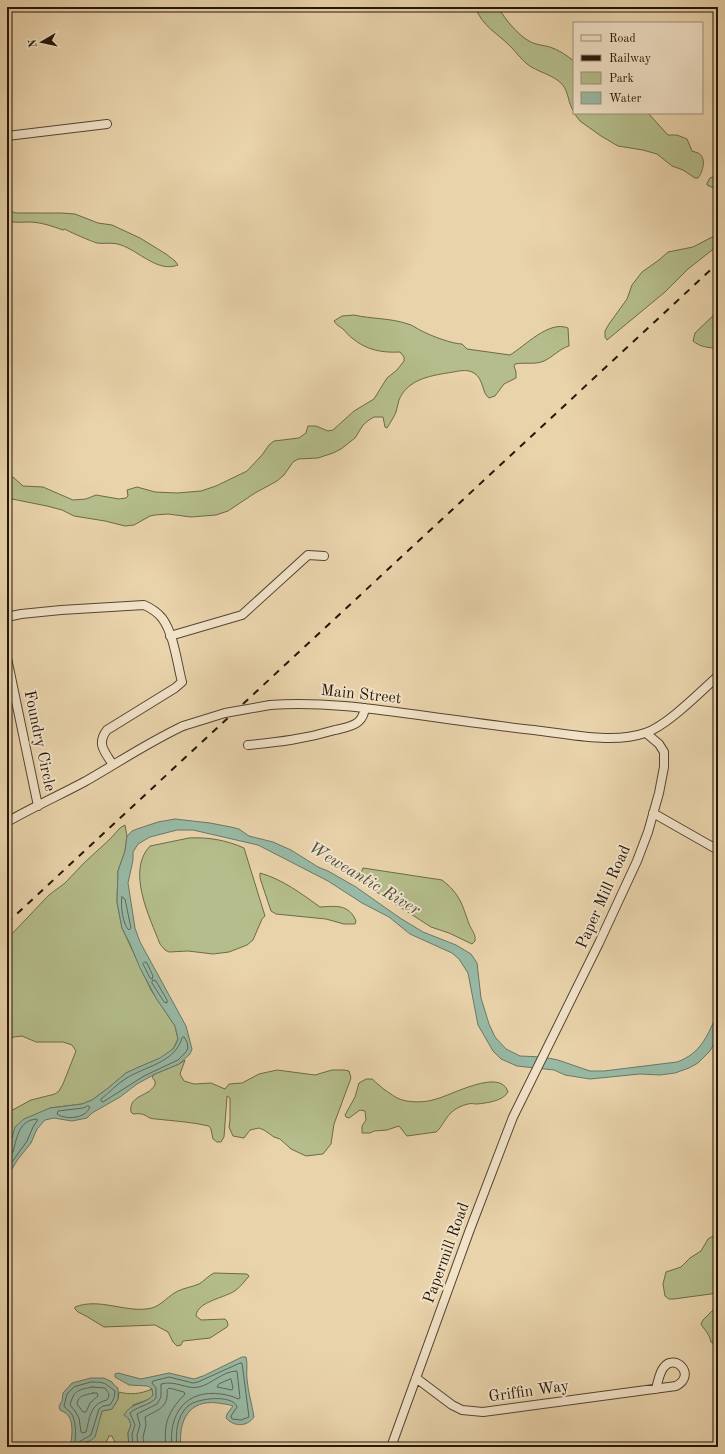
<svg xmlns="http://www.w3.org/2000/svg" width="725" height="1454" viewBox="0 0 725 1454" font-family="'Old Standard TT',serif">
	<rect width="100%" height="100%" fill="#e9d3ab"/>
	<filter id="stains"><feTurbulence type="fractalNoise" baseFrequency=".005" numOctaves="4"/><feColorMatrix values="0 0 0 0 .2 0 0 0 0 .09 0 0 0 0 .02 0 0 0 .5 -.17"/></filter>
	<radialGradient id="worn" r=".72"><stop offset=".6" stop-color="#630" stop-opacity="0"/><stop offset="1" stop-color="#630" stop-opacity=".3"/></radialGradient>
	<path fill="#b4bd8b" stroke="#6c6a4a" d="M475,7H498C504,18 518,35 529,41C536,45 543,45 550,47C559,50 566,55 574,61V112C568,104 569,92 562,84C552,74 537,72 527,64C521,59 516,52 510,46C496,32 483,27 475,7Z
		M574,113H648L668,135H677L687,139L692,151C694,152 696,152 698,153C707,157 703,172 698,178H695L683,170L672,166L657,154L643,150L618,146L601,136L580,121Z
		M718,175V190L707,185V183L710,178Z
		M7,210L16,213H61L75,214L98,223L112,225L140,238L166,254L175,261L178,265C158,273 139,251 121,245C113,242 105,244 97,243C93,242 67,231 65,229L63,230C52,226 40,222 29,222C21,222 15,223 7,221Z
		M718,234V245L716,247L688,269L665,292L607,340L605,337V331L609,324L627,299L632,285L642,272L659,260L668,252L693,247Z
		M718,311V348C709,348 700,347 693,341L695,333Z
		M354,315C371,319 391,318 408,324C413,325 417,329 422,331C431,336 453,344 462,344L467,349L510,355C525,346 549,320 568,328L569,346C559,349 553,357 544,361C535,365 525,362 515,364L514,366L516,372V378L504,384L495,396L489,398C482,394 484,379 474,373C466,368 456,372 447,373C429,376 407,380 399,400C398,404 397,408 396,412C394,417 390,423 387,428L385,427L383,417H374L369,420L363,425L355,438L341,449L333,453L318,458L298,459L293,462L284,475L277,481L255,493L228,511L216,515L191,517L168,514L155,515L150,516L134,525L125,526L105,521L74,516L62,510L47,506L7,498V478L13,477L23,486L43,487L73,500L86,499L96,495L119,499L126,498L128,496L127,490L137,487L155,492L177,493L201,491L216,486L247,471L262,455L269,445L274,441L299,438L306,433L307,429L308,426H316L328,431L333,430L354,411L374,399L387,378L397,370L404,361V357L400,352C382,353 366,350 352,338C349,336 346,332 343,329C339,326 336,325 334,321L342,316Z
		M125,825L127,836L125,851L118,871L117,902L122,928L151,990L175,1026L178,1039L173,1049L161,1058L139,1067L126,1073L107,1089L92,1100L82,1104L50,1108L7,1156V1113L31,1100L55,1094L59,1091L63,1084L76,1051L72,1045L63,1042H36L22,1036L14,1037L7,1040V939L49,895L65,883L84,863L110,839L120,828Z
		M189,838C208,837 226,840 244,848L265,916L262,919L253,940L247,945L229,952L213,954L188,951L169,952L165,950L160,944C150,918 126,871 150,846Z
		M363,868L442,880C460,894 462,904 469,924C472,931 476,934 475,941L472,944L449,933L431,927L358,880Z
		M260,873C282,879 302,894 320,907C336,906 349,904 356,921L355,924H344L326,919L276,914L271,911L260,878Z
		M185,1060L180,1074L184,1081L194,1084L211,1083L225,1089L229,1084L242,1083L259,1074L277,1070L315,1075L332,1070H344L349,1071L351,1078L334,1124L331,1144L323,1154L306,1156L291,1149L280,1139L274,1137L264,1130L259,1128L250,1130L244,1138L233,1136L229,1127L230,1120V1098L227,1096L224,1137L221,1142H217L213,1139L211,1129L209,1126C192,1122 174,1121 156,1119C145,1119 148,1112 133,1114L131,1112C129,1100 139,1097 148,1092C150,1091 153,1088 155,1085V1081L152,1077L155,1074L179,1064Z
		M366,1079C367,1079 371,1079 372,1079C374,1080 377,1084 379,1085C384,1090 391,1094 397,1098C407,1103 425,1103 436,1099C450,1096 501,1067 508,1092C503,1101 487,1103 477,1104C474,1104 471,1103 468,1104C456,1107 450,1112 444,1122C441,1126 440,1129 436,1132L407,1136L399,1126L387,1130L374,1131L370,1133H362V1126L366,1120L365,1111L360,1110L349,1118L346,1117L345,1115L355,1097L359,1083Z
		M718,1233V1293L674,1299H669L665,1296L663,1284L666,1272L681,1267L690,1258L701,1251L708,1239Z
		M214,1273L247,1274L249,1276C245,1281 241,1286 236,1290C226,1298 197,1301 196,1316L201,1320L225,1319L227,1321L228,1325L227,1327L210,1338L183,1341L181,1345L177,1346L173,1342L168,1332L155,1325L104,1327L86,1316L78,1312L75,1309V1307C100,1297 127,1314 152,1308C162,1305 169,1295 178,1291C184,1288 192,1287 199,1284C204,1281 208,1276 214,1273Z
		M714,1309H718V1343L714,1344L711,1342C709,1333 705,1331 701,1324L703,1320Z
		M152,1389L153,1395L150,1399L133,1405L129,1419L131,1425L128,1433L129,1447C118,1447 117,1447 112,1436H109L104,1447H80L84,1442L90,1441L102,1411L112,1409L118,1399L119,1392C131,1395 140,1394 152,1389Z"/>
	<path fill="#98b9a5" stroke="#697867" d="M175,819L210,823L231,827L239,829L249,836L273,842L291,850L318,867L328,871L356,887L400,918L423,932L456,945L471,954L477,963L481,998L489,1024L495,1037L506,1049L520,1056L543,1057L558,1060L590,1071H604L677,1062C702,1053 708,1034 718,1012V1036L710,1051L698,1063L689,1068L675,1073L660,1075L640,1074L590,1079L565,1075L554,1070L517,1066L501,1059L493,1051L478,1025L468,973L459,959L452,953L410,934L389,917L362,903L328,881L258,845L193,830H177L150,837L138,844L133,852V860L128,883L135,928L140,942L186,1026L192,1049L190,1054L179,1064L155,1074L137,1084L120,1097L92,1113L87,1118L72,1121L54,1118L45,1120L37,1129L31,1143L18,1159L7,1177V1156L15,1127L24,1119L50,1108L82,1104L92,1100L107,1089L126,1073L139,1067L160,1058L173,1049L176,1044L178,1039L175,1026L156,998L140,968L130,944L122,928L117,902L118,871L125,851L127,836L132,831L137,829L158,822Z
		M242,1357H246C248,1364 246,1372 247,1379C248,1392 252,1404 254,1417C247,1427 234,1427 226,1418L227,1414L233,1406C228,1404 223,1404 218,1403C189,1399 178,1421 181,1447H129L128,1433L131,1425L129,1419L124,1415C131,1402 145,1405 153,1395L152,1389L148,1386L129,1385L115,1377V1374L118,1373L141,1379L169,1373L194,1379L203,1376Z
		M91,1378H104L112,1382L114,1385L118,1388V1399L112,1409L102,1411L95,1437L90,1441L84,1442L80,1447H70C72,1438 74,1423 68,1415C66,1413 62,1411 60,1410L59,1406L62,1401L63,1393L72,1383Z"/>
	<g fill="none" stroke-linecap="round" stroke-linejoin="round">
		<path stroke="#5e6857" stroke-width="1" d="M122,897L125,899L131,928L129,930C123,926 120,904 122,897Z
			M145,962L147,963L153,976L152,979L150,978L143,964Z
			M153,980L156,981L167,1000V1003L164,1002L152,983Z
			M184,1037L187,1042L188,1048L186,1052L178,1060L144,1076L103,1102L101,1101V1099C110,1092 117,1084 125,1079C145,1066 175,1063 182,1038Z
			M88,1106L90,1107C85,1119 66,1120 57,1114L58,1111L83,1108Z
			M7,1155L10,1154L13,1152C17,1137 19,1120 37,1119V1121L33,1127L27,1141L7,1169
			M231,1379L233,1388L232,1390L217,1387L219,1384Z
			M91,1382C106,1382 104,1383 115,1391L114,1398L110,1405L103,1406L99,1409L91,1435L77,1443L75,1441C76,1433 76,1420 71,1413C68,1410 66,1409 64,1406L67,1394L74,1387Z
			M92,1387L105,1388C108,1393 111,1394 107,1400C90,1404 90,1417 86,1432L82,1433L81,1432L79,1418L75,1411L70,1405C74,1390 78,1390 92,1387Z
			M93,1393H97L98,1396L90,1403L86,1412H83L77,1404C78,1395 86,1395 93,1393Z
			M133,1447L132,1434L135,1425L130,1413C137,1406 149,1406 156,1398V1388L152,1383L153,1381L169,1377L193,1383L198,1382L240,1363H242L249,1417L241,1420L232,1419L231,1416L237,1407C233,1394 197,1398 188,1406C177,1416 175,1433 177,1447
			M138,1447L137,1435L140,1425L137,1414L157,1404L161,1397V1384C176,1380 187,1390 199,1387C212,1384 223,1371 237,1371L240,1398L238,1399C233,1396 227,1395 221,1394C186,1389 168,1414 172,1447
			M144,1447L143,1437L146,1425L145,1417C157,1410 169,1408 167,1390L169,1388L184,1392L185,1394C169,1411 163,1422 166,1447"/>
		<defs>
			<path id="minor" d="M7,136L107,124
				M7,617L21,614L61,610L144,605C151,608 157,612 162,618C174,634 177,663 182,682L175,688L107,730C96,744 105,752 113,765
				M170,636L242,615L308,555L324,556
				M7,658L38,806
				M270,705C322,701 375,709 426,716C462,721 498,726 534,730C567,734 614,744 645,733C667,726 700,692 718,676
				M248,745C279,742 305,739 335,730C343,728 352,727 358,722C363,718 364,713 365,708
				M653,813L718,850
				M7,822C33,807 60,795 86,781C119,762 149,742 183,726
				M416,1378L452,1405L462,1410L483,1412L676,1386C697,1375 675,1353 664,1367C659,1373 658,1382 656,1389
				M391,1447L469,1232L513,1117L599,943L637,861L648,832L659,793L664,767V752L659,744L646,733"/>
		</defs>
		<use href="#minor" stroke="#544532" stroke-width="10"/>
		<use href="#minor" stroke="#f1e2c8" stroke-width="8"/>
		<path stroke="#231609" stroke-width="2" stroke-dasharray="7 7" stroke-linecap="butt" d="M7,923L718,263"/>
		<defs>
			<path id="minor-bridge" d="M183,726L225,713L270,705"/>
		</defs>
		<use href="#minor-bridge" stroke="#544532" stroke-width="10" stroke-linecap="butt"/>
		<use href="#minor-bridge" stroke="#f1e2c8" stroke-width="8"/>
	</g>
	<g text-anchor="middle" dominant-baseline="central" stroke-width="4" stroke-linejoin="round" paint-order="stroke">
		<g font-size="16" fill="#231609" stroke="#f1e2c8">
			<text transform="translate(361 695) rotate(6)">Main Street</text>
			<text transform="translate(39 741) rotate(78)">Foundry Circle</text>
			<text transform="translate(604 897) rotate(-66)">Paper Mill Road</text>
			<text transform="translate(447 1253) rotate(-70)">Papermill Road</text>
			<text transform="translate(529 1392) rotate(-8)">Griffin Way</text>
		</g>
		<g font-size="17" font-style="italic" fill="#4c4f40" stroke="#f1e2c8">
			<text transform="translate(364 879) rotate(31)">Weweantic River</text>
		</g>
	</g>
	<rect width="725" height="1454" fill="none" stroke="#e9d3ab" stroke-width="24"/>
	<rect x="8" y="8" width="709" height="1438" fill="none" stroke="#231609" stroke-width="2"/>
	<rect x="12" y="12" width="701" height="1430" fill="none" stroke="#231609"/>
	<rect x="573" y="22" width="130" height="92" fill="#f1e2c8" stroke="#9f907c"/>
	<rect x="581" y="35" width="20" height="6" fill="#f1e2c8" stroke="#9f907c"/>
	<text x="609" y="42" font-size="12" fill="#231609">Road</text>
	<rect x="581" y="55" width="20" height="6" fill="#231609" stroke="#9f907c"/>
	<text x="609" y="62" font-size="12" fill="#231609">Railway</text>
	<rect x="581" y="72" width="20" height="12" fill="#b4bd8b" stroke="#9f907c"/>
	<text x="609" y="82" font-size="12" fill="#231609">Park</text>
	<rect x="581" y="92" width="20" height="12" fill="#98b9a5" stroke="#9f907c"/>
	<text x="609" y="102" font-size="12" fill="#231609">Water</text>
	<g transform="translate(42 42) rotate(261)" stroke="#f1e2c8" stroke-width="3" paint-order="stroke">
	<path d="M0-3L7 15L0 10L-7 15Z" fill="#231609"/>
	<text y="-6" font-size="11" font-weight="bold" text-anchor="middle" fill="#231609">N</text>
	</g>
	<rect width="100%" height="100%" filter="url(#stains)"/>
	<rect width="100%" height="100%" fill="url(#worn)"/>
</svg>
